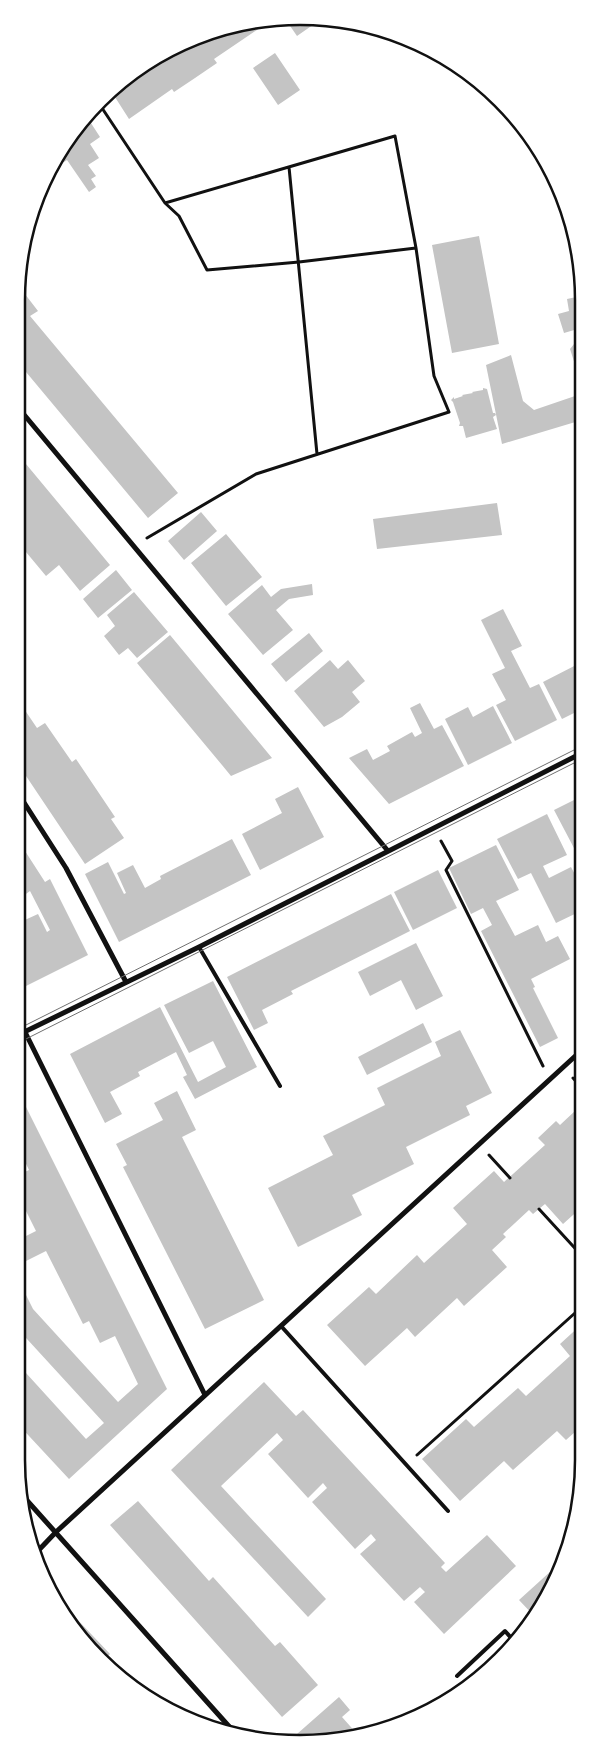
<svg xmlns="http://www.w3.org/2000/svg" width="600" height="1760" viewBox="0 0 600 1760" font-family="Arial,sans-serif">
	<rect width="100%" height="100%" fill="#fff"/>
	<path fill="#c4c4c4" d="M263,19H273L214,59L217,63L195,78L174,92L172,89L129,119L113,94L158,54Z
		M286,20L317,22L297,36Z
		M275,53L300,90L278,105L253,68Z
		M87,117L100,137L90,144L99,158L88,165L96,176L91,179L96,187L89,192L67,160L58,166L57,164L75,127Z
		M479,236L499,344L452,353L432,245Z
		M581,268V328L564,333L558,314L569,311L567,299L581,296L573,270Z
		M18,285L38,311L30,316L178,493L148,518L16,360V300Z
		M581,342L582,383H581L570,349L574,344Z
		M511,355L523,401L534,410L575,396L582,391V420L502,444L486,365Z
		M483,388L487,389L493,413H495L496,415L493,417L497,429L466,438L463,426H459L460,423L453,402L451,400L454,397V399L463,396L462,395L473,393L472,392L483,390Z
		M16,452L110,565L80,591L59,565L46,576L16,540Z
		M497,503L502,535L377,549L373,519Z
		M201,512L217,531L184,560L168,541Z
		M226,534L262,577L226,606L191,563Z
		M116,570L132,590L98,618L83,599Z
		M312,584L313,595L289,599L276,610L293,630L263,655L228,614L262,585L271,597L281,589Z
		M134,592L168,632L137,658L128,648L119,655L104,636L115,626L107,615Z
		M503,609L522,646L511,651L530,688L539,684L557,720L515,741L496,705L506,700L492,674L505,668L481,620Z
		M309,633L323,651L286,682L271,664Z
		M170,635L209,682L272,758L231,776L222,765L137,663Z
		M330,660L338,669L348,660L365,681L352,692L360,702L342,717L324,727L294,691Z
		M582,662V709L562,719L543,682Z
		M16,697L37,728L45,723L72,762L76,759L115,817L111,819L124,838L85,864L16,761Z
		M420,703L434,729L442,725L464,766L389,804L349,758L367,749L373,760L390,751L387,746L412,732L415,737L422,733L410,708Z
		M493,706L512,743L468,765L445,719L468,707L473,717Z
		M298,787L324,837L260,870L242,834L282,813L275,799Z
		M582,796V846L575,850L554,810Z
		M547,814L567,855L543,866L549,878L571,867L583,890V910L556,923L531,873L518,879L497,839Z
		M16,837L45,882L50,879L88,955L16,991V948L23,945L16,932V924L38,914L47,932L50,930L30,891L19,899L16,895Z
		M232,839L251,875L119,942L85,874L108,862L124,894L126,893L117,873L133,865L145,888L161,879L160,876Z
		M496,845L519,890L496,901L515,936L538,925L546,942L558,936L570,959L531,979L535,987L533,988L558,1038L540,1047L481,931L492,925L483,908L471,914L449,868Z
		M438,870L457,908L413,930L394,892Z
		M391,894L410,931L291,991L293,994L262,1010L268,1023L254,1030L227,977Z
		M416,943L443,996L416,1010L401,980L370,996L358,972Z
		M213,981L257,1067L195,1099L183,1077L187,1075L176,1052L138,1072L140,1076L110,1092L122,1114L105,1123L70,1054L160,1007L198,1082L226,1067L213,1041L189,1053L164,1005Z
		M423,1023L432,1042L367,1075L358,1057Z
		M460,1030L492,1093L466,1106L470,1115L406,1147L414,1164L352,1195L362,1215L298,1247L268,1188L333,1155L323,1136L385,1105L377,1088L441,1056L435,1042Z
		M16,1087L167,1389L69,1479L16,1422V1362L86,1439L104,1423L16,1327V1275L33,1309L118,1402L138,1384L115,1336L100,1343L89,1321L83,1324L46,1251L16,1266V1241L36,1231L16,1191V1176L29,1170L16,1143Z
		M177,1091L196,1130L182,1137L264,1300L205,1329L123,1167L127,1165L116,1144L163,1120L154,1103Z
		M576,1110L580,1114L583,1112V1206L563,1224L545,1204L533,1214L529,1210L503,1234L506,1237L492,1250L507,1267L464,1306L457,1298L415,1337L407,1328L365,1366L327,1325L369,1287L376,1294L417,1255L424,1263L467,1224L453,1208L494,1171L504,1182L545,1145L538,1138L556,1121L560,1125Z
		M583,1323L584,1424L566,1440L557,1431L513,1470L504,1461L460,1501L422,1459L466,1419L474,1427L518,1388L526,1396L570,1356L560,1344Z
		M264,1382L296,1416L303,1410L445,1563L441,1567L446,1572L487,1535L516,1566L444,1634L414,1602L425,1592L420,1587L404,1601L360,1554L376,1540L371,1534L355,1549L312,1502L327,1488L323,1483L308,1498L268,1454L283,1440L277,1433L221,1486L326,1599L308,1617L171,1470Z
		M138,1501L209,1581L213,1577L275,1646L280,1642L318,1685L282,1717L110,1525Z
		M551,1571L555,1576L536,1618L519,1600Z
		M57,1598L110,1654L108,1656L126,1678L87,1647Z
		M339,1697L350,1710L342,1717L358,1735L301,1739L297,1734Z"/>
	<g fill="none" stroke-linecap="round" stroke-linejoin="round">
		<path stroke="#111" stroke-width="3" d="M100,105L165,203L179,216L207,270L299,262L416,248L434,376L449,412L256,474L147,538
			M289,167L317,454
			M165,203L395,136L416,248
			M441,841L452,861L446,870L543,1066
			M573,1078L583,1089
			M489,1155L510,1178
			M539,1209L583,1257
			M417,1455L575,1313"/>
		<path stroke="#111" stroke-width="4" d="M577,917L583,929
			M199,947L280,1086
			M281,1326L448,1511
			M457,1676L505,1631L513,1640"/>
		<path stroke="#111" stroke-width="5" d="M16,405L388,851
			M16,790L66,868L126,982
			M25,1032L205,1395
			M16,1036L199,947L582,753
			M23,1496L234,1732
			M35,1554L56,1532L583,1049"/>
		<path stroke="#707070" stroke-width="1" d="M16,1030L582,746
			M16,1044L582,759"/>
	</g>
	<path d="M0 0H600V1760H0ZM300 25H300A275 275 0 0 1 575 300V1460A275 275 0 0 1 300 1735H300A275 275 0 0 1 25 1460V300A275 275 0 0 1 300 25Z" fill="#fff" fill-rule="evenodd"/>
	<path fill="none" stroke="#111" stroke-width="2.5" d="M300 25H300A275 275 0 0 1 575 300V1460A275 275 0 0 1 300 1735H300A275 275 0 0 1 25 1460V300A275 275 0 0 1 300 25Z"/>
</svg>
